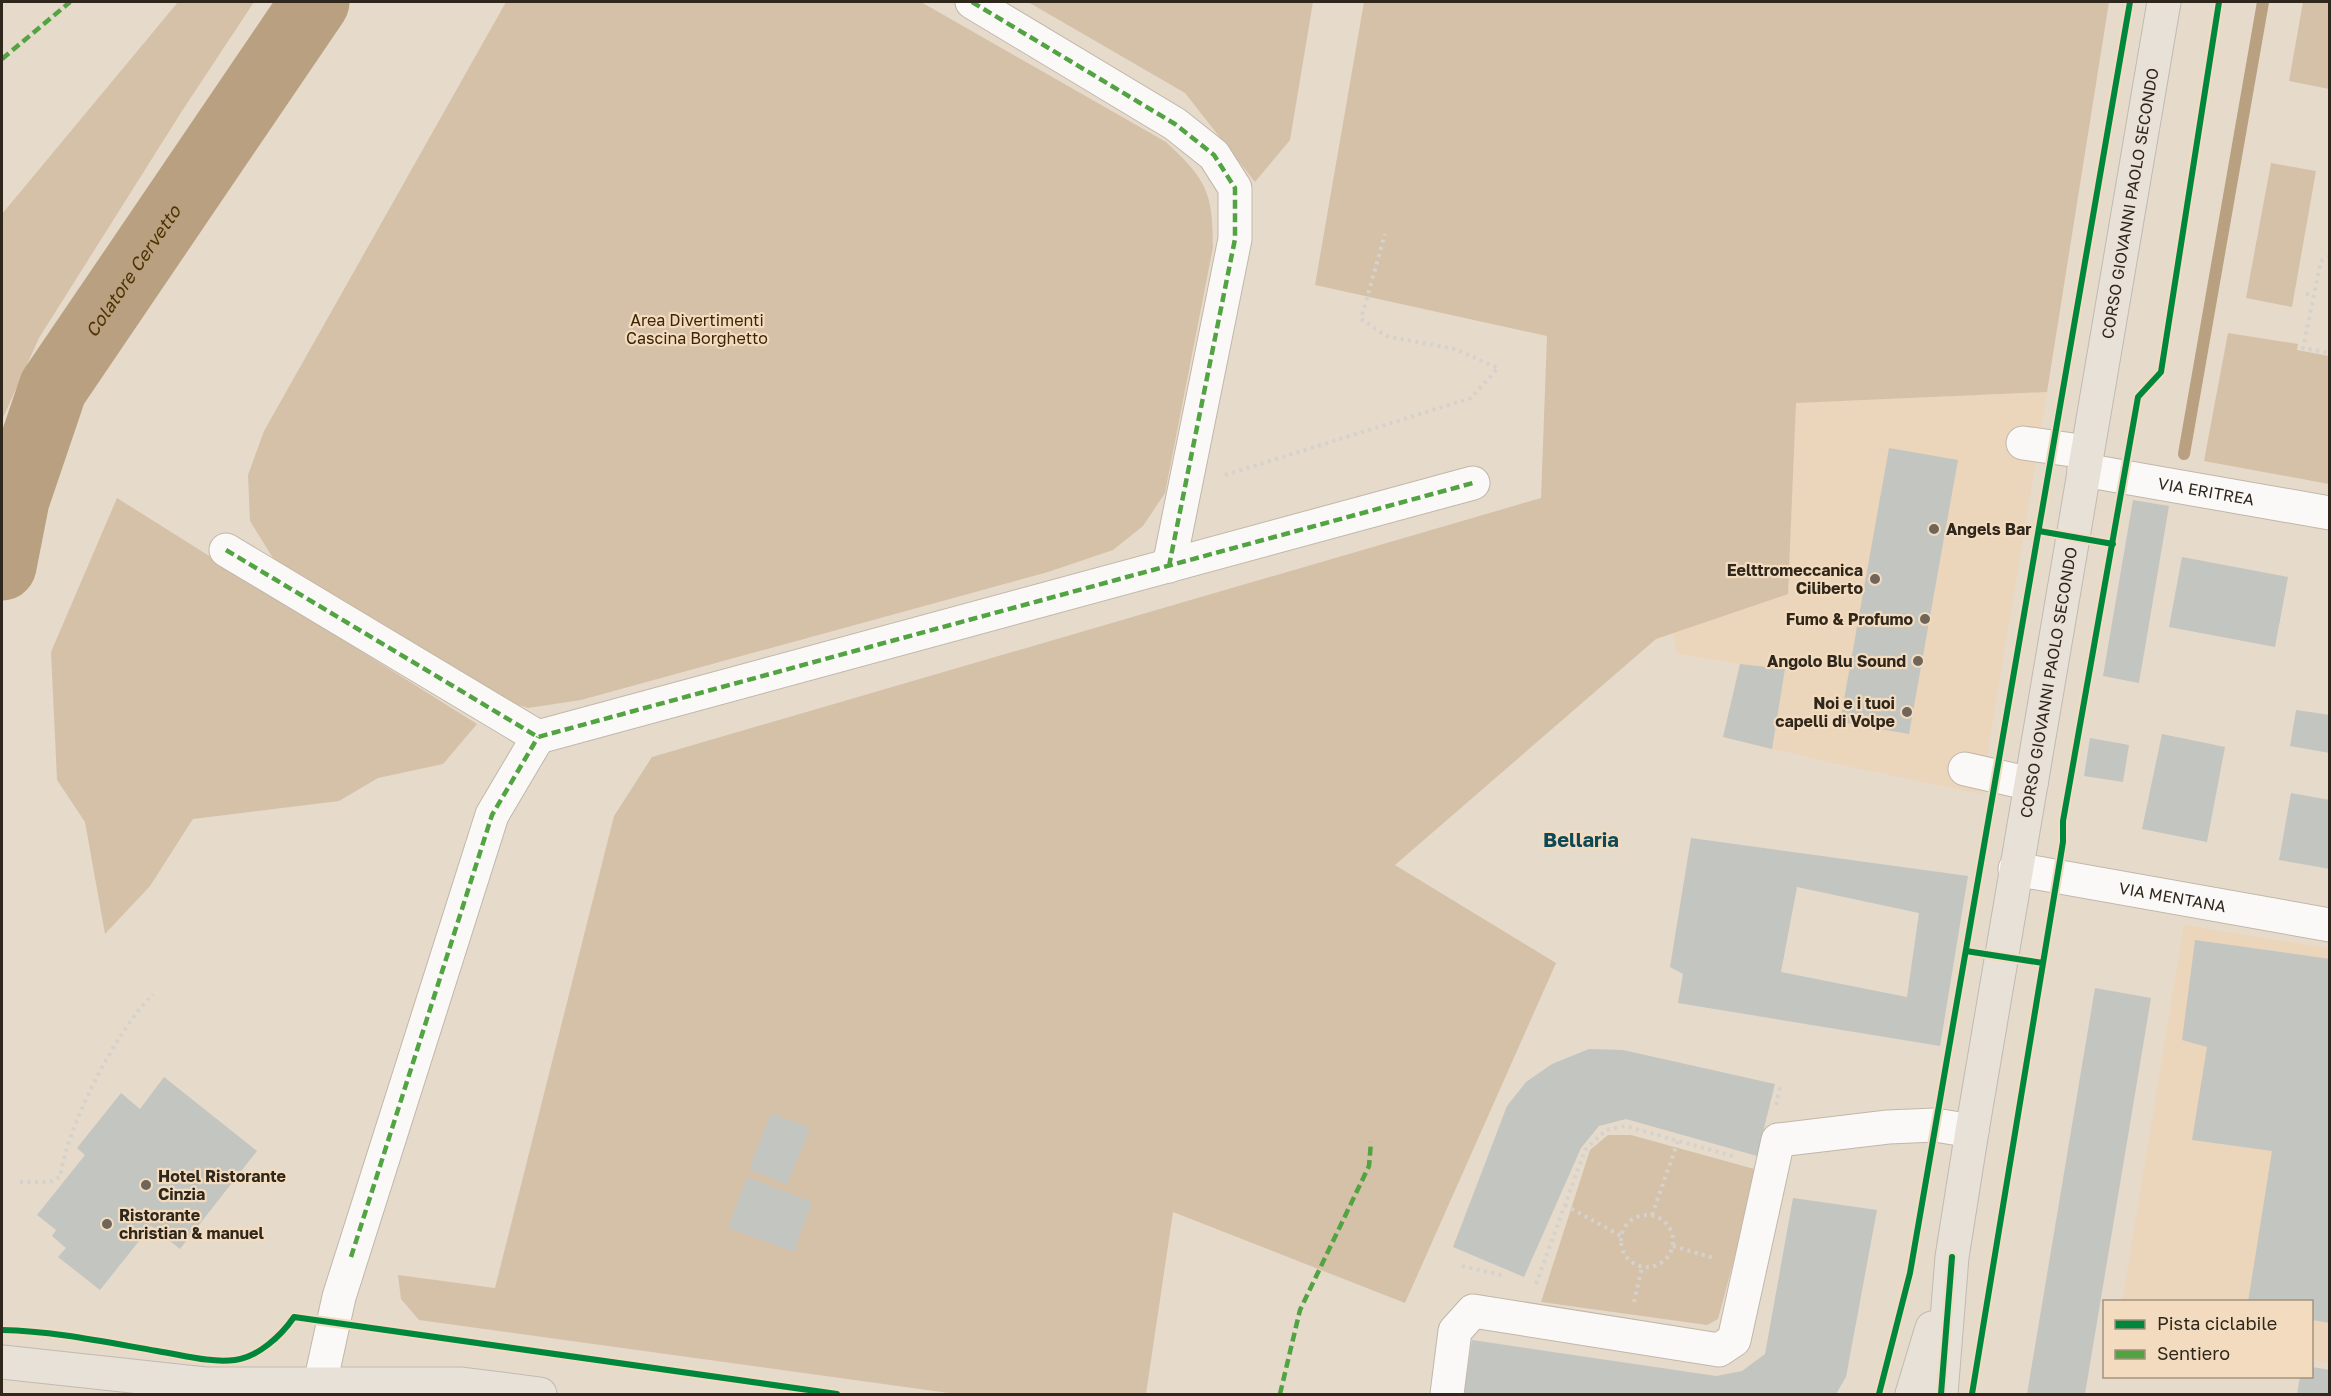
<svg xmlns="http://www.w3.org/2000/svg" width="2331" height="1396" viewBox="0 0 2331 1396" font-family="'Golos Text',sans-serif">
	<rect width="100%" height="100%" fill="#e6daca"/>
	<path fill="#ebd6bc" d="M2047,392L1981,794L1841,765L1723,737L1740,664L1677,654L1673,632L1788,593L1796,403Z
		M2184,925L2329,948V1363L2312,1359V1302H2122Z"/>
	<path fill="#d5c1a8" d="M178,2H254L182,111L39,338L2,420V214Z
		M506,2H921L1166,142C1206,179 1213,192 1213,247L1165,493L1143,526L1113,550L1048,572L581,700L528,708L496,698L276,563L250,521L248,475L264,431Z
		M1028,2H1313L1290,140L1255,182L1185,93Z
		M1364,2H2109L2047,392L1796,403L1788,594L1656,639L1395,865L1556,963L1405,1303L1173,1212L1146,1394H956L419,1320L401,1299L398,1275L495,1288L614,816L652,757L1541,498L1547,336L1315,285Z
		M2303,2H2329V89L2289,81Z
		M2271,163L2316,171L2292,307L2246,298Z
		M2228,333L2298,344L2297,350L2329,356V484L2204,461Z
		M117,498L477,724L443,764L378,778L339,801L193,819L150,886L105,934L85,822L57,780L51,652Z
		M1608,1135H1631L1758,1170L1718,1319L1707,1325L1541,1302L1590,1150Z"/>
	<g fill="none" stroke-linecap="round" stroke-linejoin="round">
		<path stroke="#b8a080" stroke-width="12" d="M2184,454L2263,2"/>
		<path stroke="#b8a080" stroke-width="69" id="s1" d="M2,566L15,500L53,388L315,2"/>
	</g>
	<path fill="#c3c5c0" fill-rule="evenodd" d="M1889,448L1958,460L1909,734L1840,722Z
		M2133,500L2169,506L2139,683L2103,676Z
		M2182,557L2288,577L2275,647L2169,627Z
		M1740,664L1785,669L1772,749L1723,737Z
		M2296,710L2330,715V753L2290,746Z
		M2162,734L2225,747L2207,842L2142,829Z
		M2090,738L2129,745L2123,782L2084,776Z
		M2291,793L2330,800V869L2279,860Z
		M1691,838L1968,876L1940,1046L1678,1003L1683,974L1670,967ZM1797,887L1919,913L1907,997L1781,972Z
		M2195,940L2330,959V1323L2312,1320V1302H2248L2272,1151L2192,1140L2207,1047L2182,1040Z
		M2095,988L2151,998L2085,1394H2027Z
		M1589,1049L1623,1050L1775,1084L1757,1156L1626,1119L1599,1126L1581,1148L1524,1277L1453,1247L1507,1106L1526,1082L1552,1064Z
		M164,1077L257,1151L180,1249L151,1226L100,1290L58,1257L66,1248L52,1236L56,1230L37,1215L85,1155L77,1148L121,1093L140,1109Z
		M771,1113L810,1128L787,1185L749,1169Z
		M747,1177L812,1202L794,1252L728,1228Z
		M1793,1198L1877,1210L1846,1377L1836,1394H1464L1472,1340L1716,1376L1742,1371L1765,1354Z
		M2312,1367L2330,1370V1394H2297L2300,1376H2312Z"/>
	<g fill="none" stroke-linecap="round" stroke-linejoin="round">
		<defs>
			<g id="minor">
				<path d="M972,2L1175,124L1214,155L1235,188V239L1169,566"/>
				<path d="M2023,443L2087,452"/>
				<path id="s2" d="M2084,470L2330,513"/>
				<path d="M226,550L538,737L1473,483"/>
				<path d="M1965,769L2031,784"/>
				<path id="s3" d="M2015,869L2330,925"/>
				<path d="M320,1384L339,1297L492,815L538,737"/>
				<path d="M1447,1394L1455,1331L1473,1311L1719,1350L1734,1340L1778,1140L1888,1127L1935,1125L1972,1131"/>
			</g>
			<g id="major">
				<path d="M2,1362L205,1384H462L540,1394"/>
				<path d="M1912,1394L1932,1328"/>
				<path id="s4" d="M1941,1394L1952,1257L1972,1131L2164,2"/>
			</g>
		</defs>
		<use href="#minor" stroke="#c0b7aa" stroke-width="35"/>
		<use href="#major" stroke="#c1bab2" stroke-width="35"/>
		<path stroke="#d5d2cd" stroke-width="4" stroke-dasharray="3 4.5" stroke-linecap="butt" d="M2330,256L2321,261L2303,348L2330,353
			M2306,294L2313,295
			M1225,475L1471,398L1498,368L1455,349L1386,336L1361,319L1385,234
			M1776,1105L1781,1083
			M20,1182H50L60,1177C68,1125 115,1032 153,994
			M1565,1205L1621,1236
			M1621 1241a26 26 0 1 1 52 0a26 26 0 1 1-52 0Z
			M1652,1215L1678,1141
			M1673,1246L1714,1258
			M1462,1266L1505,1276
			M1536,1284L1585,1150L1606,1130L1625,1126L1736,1157
			M1634,1302L1642,1267"/>
		<use href="#minor" stroke="#fbf9f7" stroke-width="33"/>
		<use href="#major" stroke="#e8e1d7" stroke-width="33"/>
		<path stroke="#52a341" stroke-width="4.5" stroke-dasharray="9 4.5" stroke-linecap="butt" d="M972,2L1175,124L1214,155L1235,188V239L1169,566
			M2,59L70,2
			M226,550L538,737L1473,483
			M351,1257L492,815L538,737
			M1280,1394L1300,1310L1369,1166L1371,1142"/>
		<defs>
			<path id="cycleway" d="M2039,531L2113,544
				M1966,951L2043,963
				M2,1330C54,1331 105,1342 157,1351C183,1355 209,1363 235,1360C258,1357 281,1336 294,1317L837,1394
				M1879,1394L1910,1273L2130,2
				M1941,1394L1952,1257
				M1972,1394L2063,842V821L2138,397L2161,372L2219,2"/>
		</defs>
		<use href="#cycleway" stroke="#f2dbbe" stroke-width="10"/>
		<use href="#cycleway" stroke="#00873e" stroke-width="6"/>
	</g>
	<g fill="#6f6659" stroke="#f2dbbe" stroke-width="2">
		<circle cx="1934" cy="529" r="6"/>
		<circle cx="1875" cy="579" r="6"/>
		<circle cx="1925" cy="619" r="6"/>
		<circle cx="1918" cy="661" r="6"/>
		<circle cx="1907" cy="712" r="6"/>
		<circle cx="146" cy="1185" r="6"/>
		<circle cx="107" cy="1224" r="6"/>
	</g>
	<g text-anchor="middle" dominant-baseline="central" stroke-width="4.5" stroke-linejoin="round" paint-order="stroke">
		<g font-size="16" fill="#2f271c" stroke="#f2dbbe">
			<text stroke="none"><textPath href="#s4" startOffset="1206">CORSO GIOVANNI PAOLO SECONDO</textPath></text>
			<text stroke="none"><textPath href="#s2" startOffset="124">VIA ERITREA</textPath></text>
			<text stroke="none"><textPath href="#s4" startOffset="720">CORSO GIOVANNI PAOLO SECONDO</textPath></text>
			<text stroke="none"><textPath href="#s3" startOffset="160">VIA MENTANA</textPath></text>
		</g>
		<g font-size="16" fill="#3b2504" stroke="#f2dbbe">
			<text x="697" y="320">Area Divertimenti<tspan x="697" dy="18">Cascina Borghetto</tspan></text>
		</g>
		<g font-size="16" font-weight="bold" fill="#2f271c" stroke="#f2dbbe" text-anchor="end">
			<text x="1946" y="529" text-anchor="start">Angels Bar</text>
			<text x="1863" y="570">Eelttromeccanica<tspan x="1863" dy="18">Ciliberto</tspan></text>
			<text x="1913" y="619">Fumo &amp; Profumo</text>
			<text x="1906" y="661">Angolo Blu Sound</text>
			<text x="1895" y="703">Noi e i tuoi<tspan x="1895" dy="18">capelli di Volpe</tspan></text>
			<text x="158" y="1176" text-anchor="start">Hotel Ristorante<tspan x="158" dy="18">Cinzia</tspan></text>
			<text x="119" y="1215" text-anchor="start">Ristorante<tspan x="119" dy="18">christian &amp; manuel</tspan></text>
		</g>
		<g font-size="18" font-style="italic" fill="#503200" stroke="#f2dbbe">
			<text stroke="none"><textPath href="#s1" startOffset="327">Colatore Cervetto</textPath></text>
		</g>
		<g font-size="20" font-weight="bold" fill="#0f4955" stroke="#f2dbbe">
			<text x="1581" y="839">Bellaria</text>
		</g>
	</g>
	<rect width="2331" height="1396" fill="none" stroke="#2f271c" stroke-width="6"/>
	<rect x="2103" y="1300" width="210" height="78" fill="#f2dbbe" stroke="#a4937d" stroke-width="1.5"/>
	<rect x="2115" y="1320" width="30" height="9" fill="#00873e" stroke="#a4937d" stroke-width="1.5"/>
	<text x="2157" y="1330" font-size="18" fill="#2f271c">Pista ciclabile</text>
	<rect x="2115" y="1350" width="30" height="9" fill="#52a341" stroke="#a4937d" stroke-width="1.5"/>
	<text x="2157" y="1360" font-size="18" fill="#2f271c">Sentiero</text>
</svg>
